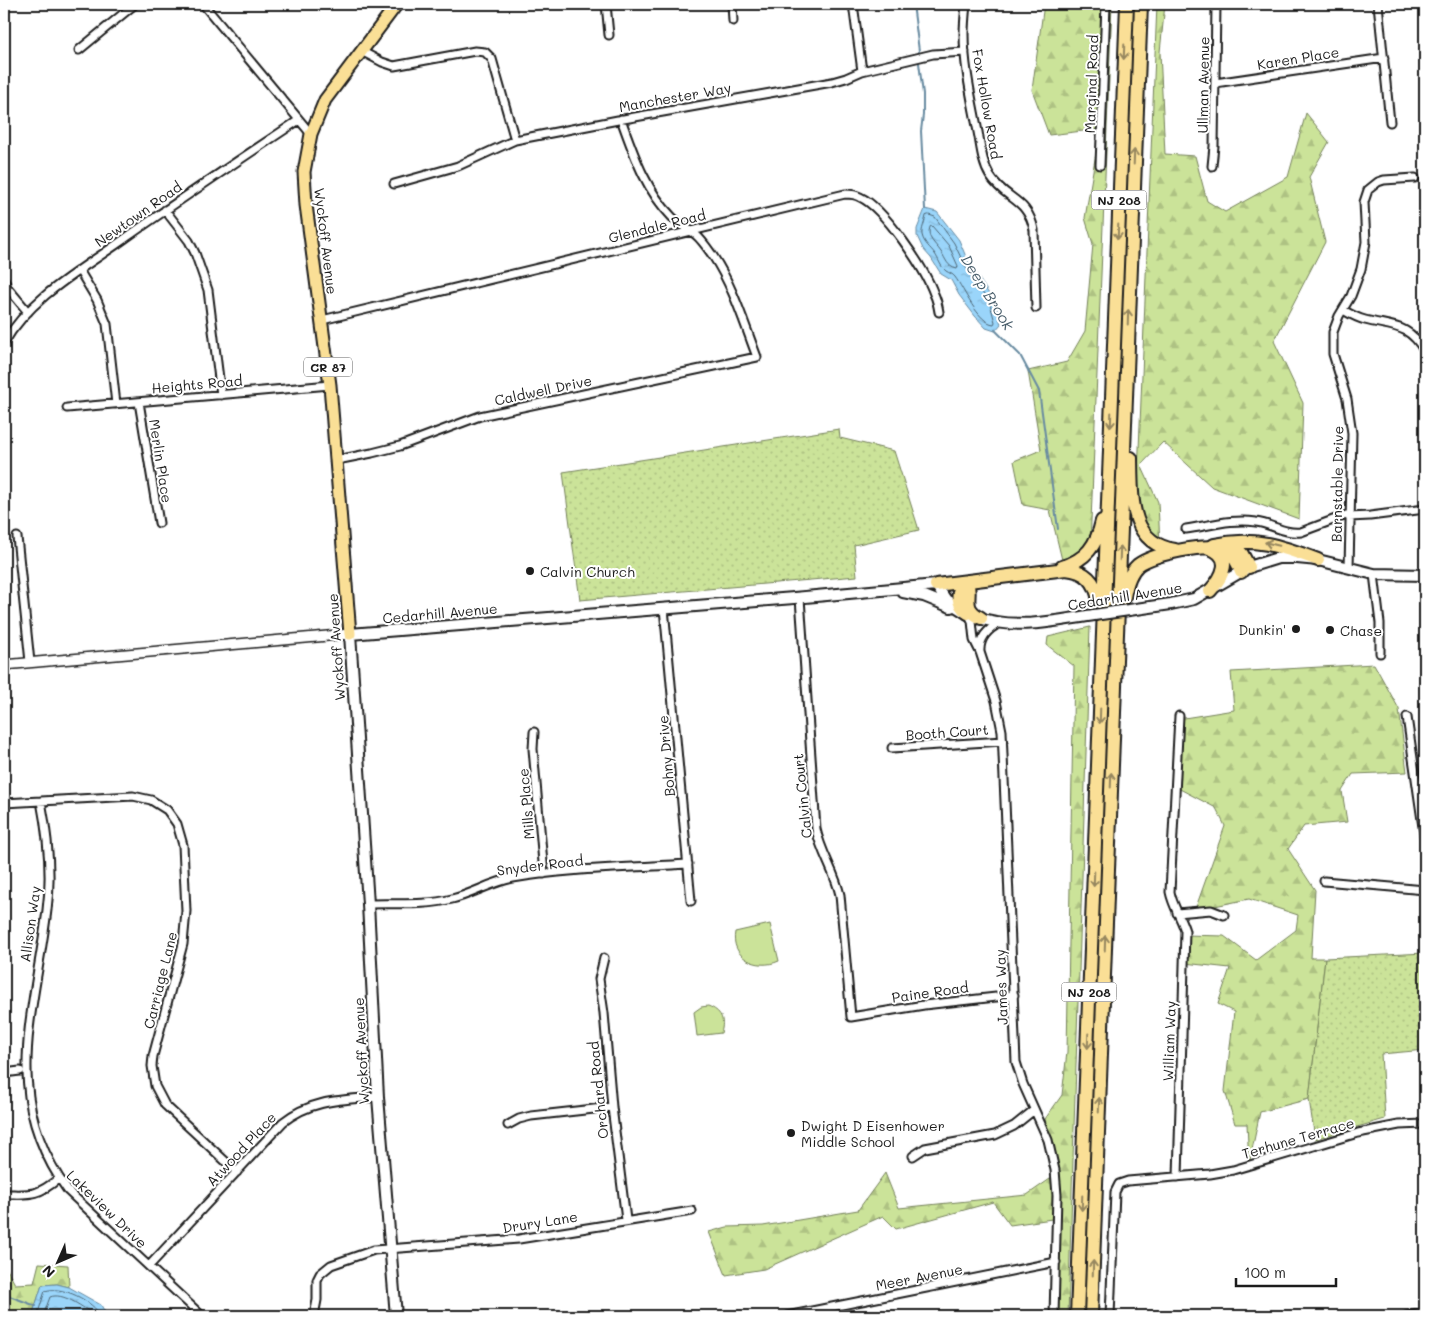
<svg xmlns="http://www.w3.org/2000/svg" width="1429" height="1320" viewBox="0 0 1429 1320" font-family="Mali,sans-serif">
	<defs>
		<pattern id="forest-firs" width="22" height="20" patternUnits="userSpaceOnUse" patternTransform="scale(1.25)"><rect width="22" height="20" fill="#cbe399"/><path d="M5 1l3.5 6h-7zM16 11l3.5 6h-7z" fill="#aec283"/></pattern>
		<pattern id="park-dots" width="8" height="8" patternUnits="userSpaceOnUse" patternTransform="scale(1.25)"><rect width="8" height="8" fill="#cbe399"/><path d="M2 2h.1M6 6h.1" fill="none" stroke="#aec283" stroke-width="1.8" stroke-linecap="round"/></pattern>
		<pattern id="water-ripples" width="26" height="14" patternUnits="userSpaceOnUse" patternTransform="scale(1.25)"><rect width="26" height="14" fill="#9ad5fa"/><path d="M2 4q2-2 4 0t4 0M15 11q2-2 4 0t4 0" fill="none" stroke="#84b6d6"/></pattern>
	</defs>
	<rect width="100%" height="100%" fill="#fff"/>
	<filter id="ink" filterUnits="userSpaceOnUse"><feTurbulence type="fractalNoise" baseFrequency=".02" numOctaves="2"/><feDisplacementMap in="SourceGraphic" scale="10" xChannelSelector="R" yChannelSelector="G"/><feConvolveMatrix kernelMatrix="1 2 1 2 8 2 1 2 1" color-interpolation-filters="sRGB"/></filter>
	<g filter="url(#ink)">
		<path fill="#cbe399" stroke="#74805a" d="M770,924L779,961C757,971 730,957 735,932Z
			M708,1006C721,1011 725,1019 721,1033L697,1036L694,1012L701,1007Z"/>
		<path fill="url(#forest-firs)" stroke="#74805a" d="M1044,4H1112L1090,546L1062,560L1050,510L1023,505L1014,461L1041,450L1028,371L1067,362L1085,331L1093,244L1085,218L1100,129L1049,135L1032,90Z
			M1157,4H1165L1160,52L1165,154L1195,156L1207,201L1225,212L1288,177L1306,113L1329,142L1309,177L1325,242L1274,341L1303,403L1299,519L1212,487L1163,442L1141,465L1158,502L1160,546L1136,524Z
			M1090,627L1068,1316H1056L1059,1218L1010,1225L993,1202L896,1229L883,1216L764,1269L726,1275L709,1232L727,1227L763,1226L858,1210L885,1173L899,1208L1027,1195L1060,1172L1045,1119L1062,1095L1067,1052L1074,666L1047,645L1048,637Z
			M1374,664L1399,709L1407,772L1353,774L1342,791L1347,822L1304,826L1288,849L1315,890L1311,958H1325L1309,1099L1260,1112L1249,1164L1247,1124H1235L1225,1091L1234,1012L1218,1004L1230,968L1184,963L1185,935L1224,936L1256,960L1296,930L1298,915L1249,899L1195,910L1225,826L1216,808L1176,787L1178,719L1234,710L1231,672Z
			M39,1263L68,1265L69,1287L57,1284L42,1285L32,1316H4V1264L15,1284L34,1283Z"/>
		<path fill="url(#park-dots)" stroke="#74805a" d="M839,429L840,438L894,451L919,530L854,545L857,576L580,600L563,472Z
			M1425,953V1050L1381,1054L1385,1119L1315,1139L1309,1099L1325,958Z"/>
		<path fill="url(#water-ripples)" stroke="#688ba1" d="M925,209L937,212L959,240L969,264L995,303L1001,324L995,331L986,328L975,316L959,295L951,280L941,274L931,258L923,249L917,236V229Z
			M57,1284L69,1287L101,1305L107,1316H32L42,1285Z"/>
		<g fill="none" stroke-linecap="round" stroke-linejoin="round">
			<path stroke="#4e6675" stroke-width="1" d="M929,215L935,217L954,243L965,266L990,304L995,322L994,324C978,323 964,289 955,277C953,274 949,273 946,271C940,266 939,260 935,254C931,248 924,244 922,235C921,230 925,222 926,216Z
				M932,226L949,246L958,266L957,269C947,267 946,259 941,252C935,243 926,238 930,227Z
				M37,1316L45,1291C62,1285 93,1301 101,1316
				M43,1316L50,1297C63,1292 80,1306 92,1313L94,1316"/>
			<path stroke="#688ba1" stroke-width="2" d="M913,4L919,51
				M919,63L923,94V115L921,131L925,209
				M995,330L1020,355L1039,391L1058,529
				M4,1294L36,1306"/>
			<defs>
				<path id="minor" d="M203,4L311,134
					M606,4L609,35
					M732,4L733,21
					M853,4L862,71
					M966,4C965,14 964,24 964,34C964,67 972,100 978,132C981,147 982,163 990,176C1005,200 1028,198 1034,230L1036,308
					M1378,4L1390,122
					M79,50L135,4
					M363,52L382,62L394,66L475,51L485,52L492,59L515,140
					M1215,83L1384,58
					M1100,165L1106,4
					M1212,166L1214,146L1216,4
					M394,184L458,166L515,140L618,120L832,82L846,78L862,71L933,54L965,52
					M165,210L189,241L195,253L208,290L221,395
					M79,270L97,300L107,324L116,404
					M4,279L7,287L28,312
					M1343,310C1350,314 1357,318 1365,320C1392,327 1409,323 1425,352
					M322,320L845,194C850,194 855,194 860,197C884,208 925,269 934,294C937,300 938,306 939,312
					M4,343C30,298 79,271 120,242C179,200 239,160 299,120
					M139,402L159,523
					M67,408L330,385
					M337,460L372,453L400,446L480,416L757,357C744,323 733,286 713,256C708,249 702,240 696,235C688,229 679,224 672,217C645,189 634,155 621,119
					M1349,517L1370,516L1425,509
					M1186,529C1208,526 1233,518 1256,522C1272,524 1284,534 1301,532L1349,514
					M17,537L30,662
					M1349,568L1352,433L1347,399L1333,354V332L1339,316L1351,296L1361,269L1366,242L1364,202L1368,190L1378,182L1384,180L1415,178
					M1374,574L1380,623V653
					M800,598L816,829C821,853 835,872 840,895L851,1017L924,1005L1014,995
					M664,608L691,901
					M968,613L972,621L974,640L980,652L996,701L1002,731L1016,1062L1023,1084L1048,1140L1055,1170L1057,1195L1054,1316
					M980,652C979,638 988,629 1000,623
					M1407,717L1425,841
					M534,732L533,749L544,874
					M892,748L1003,741
					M41,801C48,837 52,873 47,910C34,1017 0,1097 68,1191L202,1316
					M4,803L133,796L151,800L167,810L177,824L183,845L186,911L183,944L153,1056L152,1066L155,1086L165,1105L237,1172
					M1324,881L1425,890
					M368,904C396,903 425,906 452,899C473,894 491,882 513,878C571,868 630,868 688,864
					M1177,913L1211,910L1224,915
					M604,958L599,979L604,1013L612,1107L626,1220
					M4,1073L20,1071
					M508,1125L519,1119L531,1116L612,1107
					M913,1156L925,1148L995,1135L1014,1126L1034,1110
					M1178,1177L1185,931C1181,917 1173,907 1170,892L1179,716
					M4,1194C30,1194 36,1197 58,1179
					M149,1266L283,1122C312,1099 343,1100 378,1097
					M314,1316L317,1300V1280L320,1274L331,1265L374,1250L519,1239L692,1211
					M787,1316L1056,1262
					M1110,1316L1115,1192L1119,1184L1128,1181L1210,1174L1233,1170L1358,1133L1399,1125L1425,1124
					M1406,1316L1425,1313"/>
				<path id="tertiary" d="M4,665L350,634"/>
				<path id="secondary" d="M903,592L924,596L951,607
					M1129,610L1171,604L1194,599L1249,567L1278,558H1297L1318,560L1374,574L1425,575
					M974,616C1013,631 1054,621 1094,615
					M396,1316L378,1097L368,904L350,634L794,598L936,585L946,600L965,612"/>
				<path id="primary" d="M350,634L330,385L306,205L304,172L311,134L325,100L397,4"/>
				<path id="trunk" d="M1131,458C1132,495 1128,543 1175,550
					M1214,545C1253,536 1281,546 1318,560
					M1235,547L1242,554L1249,567
					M1209,548C1234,556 1223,577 1210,591
					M1062,567C1086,560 1097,545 1102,521
					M967,581C973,597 960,607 981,618
					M967,581C955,590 956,604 968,613
					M936,585L1066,569C1086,571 1096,581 1099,601
					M1124,597C1126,585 1129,573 1138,565C1153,554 1208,542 1225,550C1234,554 1238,563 1241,572
					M1077,1316L1127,4
					M1091,1316L1141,4"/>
			</defs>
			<use href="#minor" stroke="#1c1c1c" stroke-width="11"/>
			<use href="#tertiary" stroke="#1c1c1c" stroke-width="12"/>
			<use href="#secondary" stroke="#1c1c1c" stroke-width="14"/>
			<use href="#primary" stroke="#1c1c1c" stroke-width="15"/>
			<use href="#trunk" stroke="#1c1c1c" stroke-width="16"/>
			<use href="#minor" stroke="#fff" stroke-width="7"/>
			<use href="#tertiary" stroke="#fff" stroke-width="9"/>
			<use href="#secondary" stroke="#fff" stroke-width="10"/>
			<use href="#primary" stroke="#fadf96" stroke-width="11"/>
			<use href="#trunk" stroke="#fadf96" stroke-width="12"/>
			<defs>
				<path id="secondary-bridge" d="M1094,615L1129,610"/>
			</defs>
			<use href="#secondary-bridge" stroke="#1c1c1c" stroke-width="14" stroke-linecap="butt"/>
			<use href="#secondary-bridge" stroke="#fff" stroke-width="10"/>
		</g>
		<defs><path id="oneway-shaft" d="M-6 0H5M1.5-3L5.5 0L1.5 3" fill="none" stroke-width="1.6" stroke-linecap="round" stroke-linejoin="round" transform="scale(1.25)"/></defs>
		<g stroke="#96875f">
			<use href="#oneway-shaft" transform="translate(1124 52) rotate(92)"/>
			<use href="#oneway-shaft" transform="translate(1134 157) rotate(-88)"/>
			<use href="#oneway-shaft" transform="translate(1118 232) rotate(92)"/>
			<use href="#oneway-shaft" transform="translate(1128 317) rotate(-88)"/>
			<use href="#oneway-shaft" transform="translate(1111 420) rotate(92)"/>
			<use href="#oneway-shaft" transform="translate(1272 544) rotate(-167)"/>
			<use href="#oneway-shaft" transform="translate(1120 553) rotate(-88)"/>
			<use href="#oneway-shaft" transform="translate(1100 716) rotate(92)"/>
			<use href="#oneway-shaft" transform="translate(1111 780) rotate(-88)"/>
			<use href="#oneway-shaft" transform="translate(1094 879) rotate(92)"/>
			<use href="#oneway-shaft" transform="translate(1105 943) rotate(-88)"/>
			<use href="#oneway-shaft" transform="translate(1088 1041) rotate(92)"/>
			<use href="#oneway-shaft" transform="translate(1099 1105) rotate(-88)"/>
			<use href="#oneway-shaft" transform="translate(1082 1203) rotate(92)"/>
			<use href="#oneway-shaft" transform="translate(1093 1268) rotate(-88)"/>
		</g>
	</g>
	<g fill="#1c1c1c" stroke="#fff" stroke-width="2">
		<circle cx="530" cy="571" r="5"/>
		<circle cx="1296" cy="629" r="5"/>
		<circle cx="1330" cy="630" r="5"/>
		<circle cx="791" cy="1133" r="5"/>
	</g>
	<g text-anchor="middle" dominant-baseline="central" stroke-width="4" stroke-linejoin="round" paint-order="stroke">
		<g fill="#fff" stroke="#606060" stroke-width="1">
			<rect x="1091.5" y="190.5" width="55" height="19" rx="4"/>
			<rect x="304" y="357.5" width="48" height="19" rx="4"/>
			<rect x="1061.5" y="982.5" width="55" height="19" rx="4"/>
		</g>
		<g font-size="12" font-weight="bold" fill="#1c1c1c">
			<text x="1119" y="200">NJ 208</text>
			<text x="328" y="367">CR 87</text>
			<text x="1089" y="992">NJ 208</text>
		</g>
		<g font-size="14" fill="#1c1c1c" stroke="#fff">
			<text transform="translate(1298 58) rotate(-9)">Karen Place</text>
			<text transform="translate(1091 84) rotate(-88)">Marginal Road</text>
			<text transform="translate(1203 85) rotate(-89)">Ullman Avenue</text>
			<text transform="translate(675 97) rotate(-10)">Manchester Way</text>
			<text transform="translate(987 104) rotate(80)">Fox Hollow Road</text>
			<text transform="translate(138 214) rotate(-35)">Newtown Road</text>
			<text transform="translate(657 226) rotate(-14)">Glendale Road</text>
			<text transform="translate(326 241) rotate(83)">Wyckoff Avenue</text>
			<text transform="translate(197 384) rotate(-5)">Heights Road</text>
			<text transform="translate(543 390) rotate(-12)">Caldwell Drive</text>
			<text transform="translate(161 461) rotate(81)">Merlin Place</text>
			<text transform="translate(1337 484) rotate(-89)">Barnstable Drive</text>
			<text transform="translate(1125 596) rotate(-9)">Cedarhill Avenue</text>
			<text transform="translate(440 613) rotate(-5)">Cedarhill Avenue</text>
			<text transform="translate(336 647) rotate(-94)">Wyckoff Avenue</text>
			<text transform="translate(947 732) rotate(-4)">Booth Court</text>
			<text transform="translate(666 756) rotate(-95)">Bohny Drive</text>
			<text transform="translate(802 796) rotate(-96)">Calvin Court</text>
			<text transform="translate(526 804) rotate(-95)">Mills Place</text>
			<text transform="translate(540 865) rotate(-7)">Snyder Road</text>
			<text transform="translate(30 924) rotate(-82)">Allison Way</text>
			<text transform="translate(160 980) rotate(-76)">Carriage Lane</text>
			<text transform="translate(1001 987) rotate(-92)">James Way</text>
			<text transform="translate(930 992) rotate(-8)">Paine Road</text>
			<text transform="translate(1169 1041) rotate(-88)">William Way</text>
			<text transform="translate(361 1051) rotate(-93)">Wyckoff Avenue</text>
			<text transform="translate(598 1090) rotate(-96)">Orchard Road</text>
			<text transform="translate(1298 1138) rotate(-16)">Terhune Terrace</text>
			<text transform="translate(241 1149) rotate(-47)">Atwood Place</text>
			<text transform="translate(107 1209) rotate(44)">Lakeview Drive</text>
			<text transform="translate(540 1222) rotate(-9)">Drury Lane</text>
			<text transform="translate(919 1277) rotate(-11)">Meer Avenue</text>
		</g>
		<g font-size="14" fill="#1c1c1c" stroke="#fff" text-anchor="start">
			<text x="540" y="571">Calvin Church</text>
			<text x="1286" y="629" text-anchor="end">Dunkin'</text>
			<text x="1340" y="630">Chase</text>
			<text x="801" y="1125">Dwight D Eisenhower<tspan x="801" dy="16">Middle School</tspan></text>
		</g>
		<g font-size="15" font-style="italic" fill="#485d6a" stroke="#fff">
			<text transform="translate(988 292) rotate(58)">Deep Brook</text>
		</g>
	</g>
	<rect width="1429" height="1320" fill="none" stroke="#fff" stroke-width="20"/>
	<rect x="10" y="10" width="1409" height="1300" fill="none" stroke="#1c1c1c" stroke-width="2" filter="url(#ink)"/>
	<g transform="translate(58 1262) rotate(225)" stroke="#ffffff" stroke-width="4" paint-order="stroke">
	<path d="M0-4L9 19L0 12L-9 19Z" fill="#1c1c1c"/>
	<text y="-8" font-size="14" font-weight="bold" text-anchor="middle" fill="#1c1c1c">N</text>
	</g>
	<path d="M1236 1278v8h100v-8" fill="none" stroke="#1c1c1c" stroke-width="2.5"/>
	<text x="1244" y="1278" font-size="15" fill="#1c1c1c" stroke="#ffffff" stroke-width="4" paint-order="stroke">100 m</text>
</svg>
